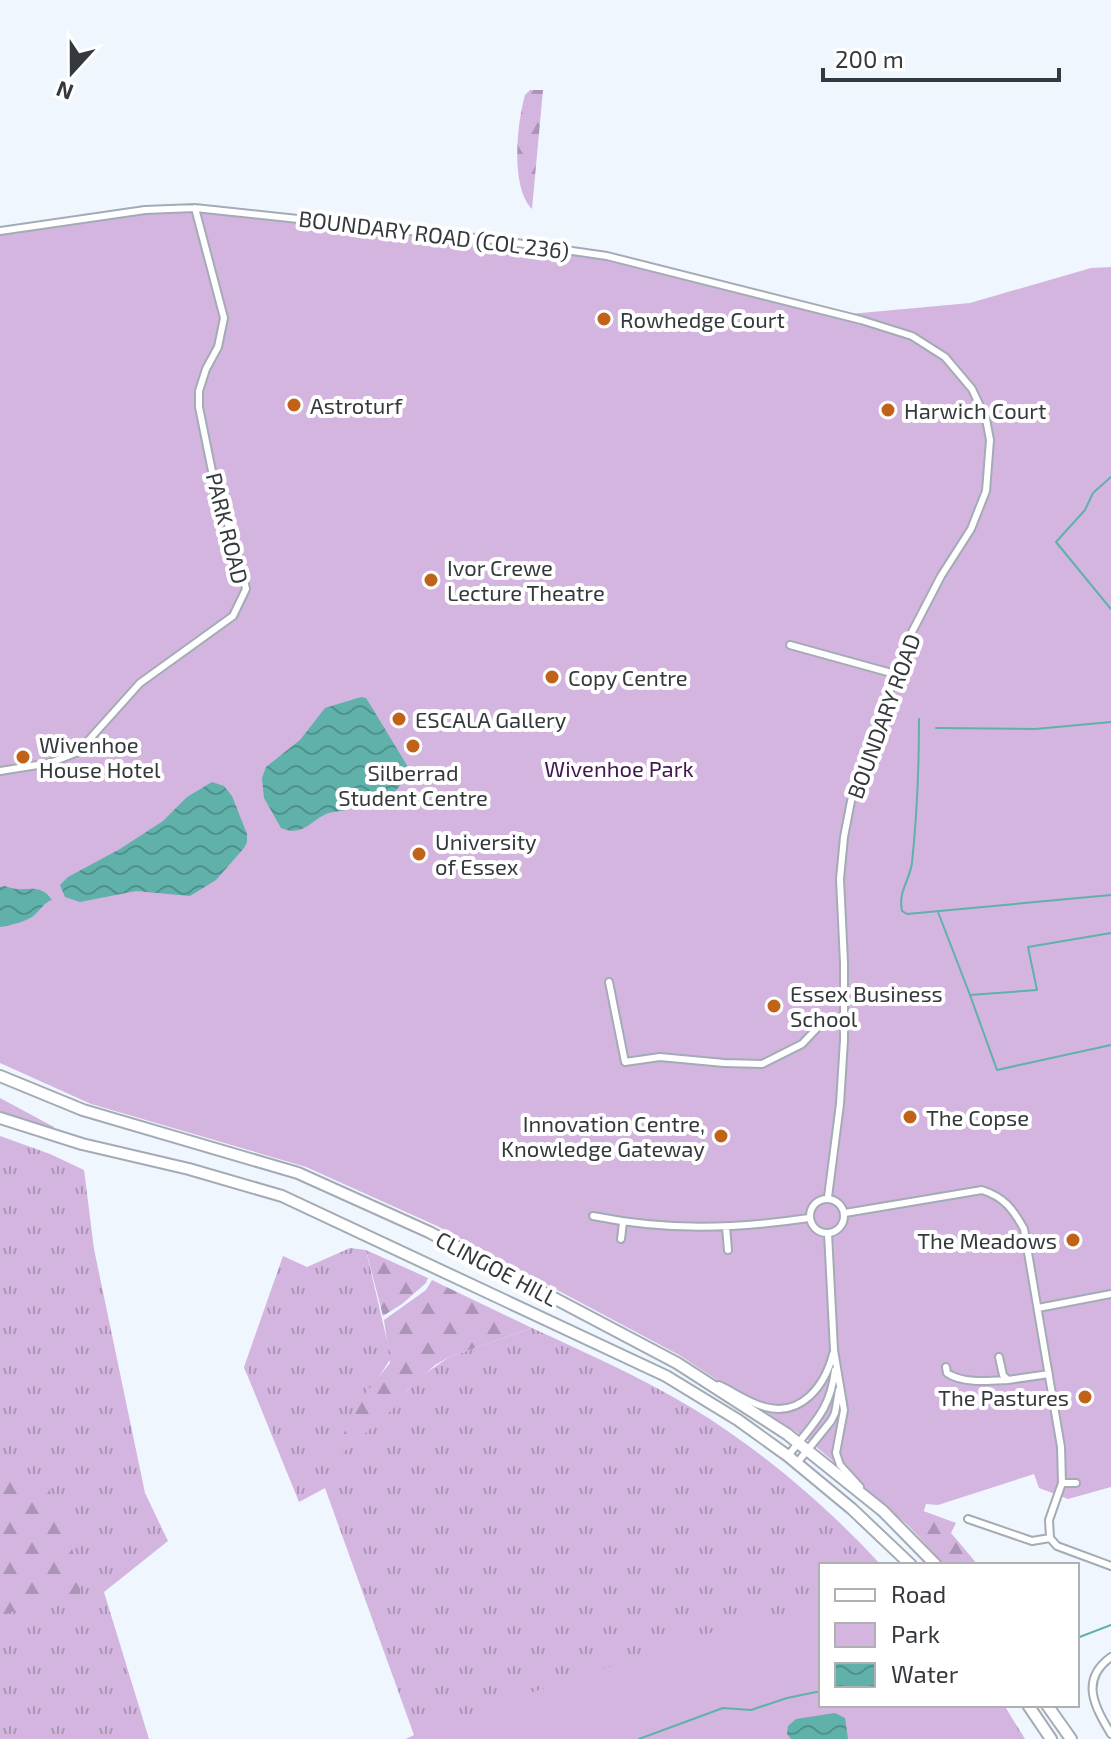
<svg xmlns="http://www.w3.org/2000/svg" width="1111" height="1739" viewBox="0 0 1111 1739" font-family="'Exo 2',sans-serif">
	<defs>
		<pattern id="grass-tufts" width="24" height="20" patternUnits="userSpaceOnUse" patternTransform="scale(2)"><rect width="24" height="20" fill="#d3b5df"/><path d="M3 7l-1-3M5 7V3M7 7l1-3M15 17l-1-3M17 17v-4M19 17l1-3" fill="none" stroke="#ac94b6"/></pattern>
		<pattern id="forest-firs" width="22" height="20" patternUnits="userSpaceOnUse" patternTransform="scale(2)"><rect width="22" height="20" fill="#d3b5df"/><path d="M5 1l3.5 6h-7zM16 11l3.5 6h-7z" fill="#ac94b6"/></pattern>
		<pattern id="water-waves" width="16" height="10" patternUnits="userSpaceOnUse" patternTransform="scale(2)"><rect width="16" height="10" fill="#5fb1aa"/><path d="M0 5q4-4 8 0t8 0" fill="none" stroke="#4f918c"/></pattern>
	</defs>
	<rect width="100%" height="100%" fill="#eff6fe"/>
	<path fill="url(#grass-tufts)" d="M0,1098L54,1127L53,1131L0,1113Z
		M0,1136L50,1154L84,1170L94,1249L145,1493L168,1541L104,1592L149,1739H0Z
		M350,1248L366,1250L391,1358L373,1386L401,1398L419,1378L449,1357L532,1328C586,1353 641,1377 692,1408C760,1449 827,1506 881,1565H821V1705H1004L1025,1739H406L414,1735L325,1488L299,1502L244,1367L283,1256L307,1267Z"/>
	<path fill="url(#forest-firs)" d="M543,90L532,209C510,186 517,123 525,95L530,90Z
		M366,1250L428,1278L426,1283L402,1304L383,1316Z
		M432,1280L532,1328L449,1357L435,1365L408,1390L394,1408L329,1465L359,1401L390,1363L384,1320L426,1290Z
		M38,1479L47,1480L60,1529L65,1527L80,1574V1595L54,1598L0,1616V1483Z
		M910,1506L956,1523L951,1533L978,1565H945L891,1507Z"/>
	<path fill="#d3b5df" d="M195,208L583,252L839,315L970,303L1091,268L1111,267V1487L1068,1499L1039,1488L1034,1474L938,1505L926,1504L917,1533L807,1439L679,1355L437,1226L306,1167L91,1104L0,1063V231L145,210Z
		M821,1616V1705H1004L1023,1739H406L491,1706L744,1622Z"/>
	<path fill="url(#water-waves)" d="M361,697L366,698L371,706L408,767C404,794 376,806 351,809C343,811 334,811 326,814C309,822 303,837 281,828L264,798L262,778L266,767L300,740L325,708Z
		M212,782L224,786L232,796L247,834V842L244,848L216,880L190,896L136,891L80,902L65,897L60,885L68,877L120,849L163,821L187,797Z
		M5,886C24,895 38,880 52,900C43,903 40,911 32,917C22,923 11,925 0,927V887Z
		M835,1713L845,1718L848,1739H791L787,1734L788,1726L796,1719Z"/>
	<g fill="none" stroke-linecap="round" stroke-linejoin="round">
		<path stroke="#5fb1aa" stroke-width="2" d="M1111,477L1093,493L1085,510L1056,542L1111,609
			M919,719C919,768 917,815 912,863C909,882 898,891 902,911L907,914L1111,895
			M936,728L1035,729L1111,722
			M938,912L970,995
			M1111,933L1028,947L1037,990L970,995L997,1070L1111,1045
			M1077,1638L1111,1625
			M639,1739L723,1708L751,1710L787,1698L821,1691"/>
		<defs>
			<path id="street" d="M0,231L145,210L195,208L503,241L607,256L861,320L912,336L945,357L972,389L986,419L990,440L986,491L971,529L941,576L912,632L873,735L851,801L844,837L840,879L844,963V1040L840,1104L828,1197
				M790,645L895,674
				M0,771L50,763L78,752L140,683L233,616L246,589L238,554L215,486L199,407V391L206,369L218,347L224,318L195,208
				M609,982L625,1062L660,1057L724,1063L762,1064L802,1044L822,1023L831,1018L843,1019
				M810 1216a17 17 0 1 1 34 0a17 17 0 1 1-34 0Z
				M845,1213L982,1190C1004,1197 1013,1209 1024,1229L1061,1447L1062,1483L1049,1520L1050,1538
				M593,1216C668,1231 733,1229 809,1218
				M726,1227L728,1250
				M828,1233L834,1350L844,1410L836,1453L840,1465L860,1487
				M621,1239L623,1222
				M1038,1308L1111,1294
				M999,1357L1003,1375L1008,1380L1049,1374
				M946,1367L947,1373C963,1384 990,1381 1008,1380
				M719,1385C734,1392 749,1403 765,1407C802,1417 825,1385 833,1354
				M788,1456C812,1424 830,1412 835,1370
				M797,1463L831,1421L835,1413L839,1390
				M1062,1483H1076
				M968,1519L1032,1541L1050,1538
				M1050,1538L1057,1546L1111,1566
				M1111,1657C1079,1680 1095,1707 1111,1734"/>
			<path id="primary" d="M0,1076L83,1110L298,1173L429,1232L677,1363L787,1434L883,1511L936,1565
				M0,1118L82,1144L189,1169L282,1196L666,1376L738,1420L788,1456L852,1509L911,1565
				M1028,1705L1051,1739
				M1047,1705L1071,1739"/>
		</defs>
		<use href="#street" stroke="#a3abb5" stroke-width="10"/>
		<use href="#primary" stroke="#a3abb5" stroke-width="14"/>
		<use href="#street" stroke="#fff" stroke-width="6"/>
		<use href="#primary" stroke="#fff" stroke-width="10"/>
	</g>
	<g fill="#c06218" stroke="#fff" stroke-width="3">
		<circle cx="604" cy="319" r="8"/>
		<circle cx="294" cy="405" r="8"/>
		<circle cx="888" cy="410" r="8"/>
		<circle cx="431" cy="580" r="8"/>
		<circle cx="552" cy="677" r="8"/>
		<circle cx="399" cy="719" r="8"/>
		<circle cx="413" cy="746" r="8"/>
		<circle cx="23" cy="757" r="8"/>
		<circle cx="419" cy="854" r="8"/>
		<circle cx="774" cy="1006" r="8"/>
		<circle cx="910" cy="1117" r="8"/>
		<circle cx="721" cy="1136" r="8"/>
		<circle cx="1073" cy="1240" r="8"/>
		<circle cx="1085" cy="1397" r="8"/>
	</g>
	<g text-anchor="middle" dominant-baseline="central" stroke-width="8" stroke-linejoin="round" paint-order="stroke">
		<g font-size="22" fill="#35393d" stroke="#fff">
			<text transform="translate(434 234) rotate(7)">BOUNDARY ROAD (COL 236)</text>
			<text transform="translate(228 528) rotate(76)">PARK ROAD</text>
			<text transform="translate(883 716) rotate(-70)">BOUNDARY ROAD</text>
			<text transform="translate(497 1268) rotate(28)">CLINGOE HILL</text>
		</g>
		<g font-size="22" fill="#35393d" stroke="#fff" text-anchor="start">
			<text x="620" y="319">Rowhedge Court</text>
			<text x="310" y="405">Astroturf</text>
			<text x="904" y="410">Harwich Court</text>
			<text x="447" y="567">Ivor Crewe<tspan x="447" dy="25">Lecture Theatre</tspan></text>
			<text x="568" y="677">Copy Centre</text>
			<text x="415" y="719">ESCALA Gallery</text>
			<text x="39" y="744">Wivenhoe<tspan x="39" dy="25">House Hotel</tspan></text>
			<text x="413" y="772" text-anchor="middle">Silberrad<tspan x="413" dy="25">Student Centre</tspan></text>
			<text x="435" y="841">University<tspan x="435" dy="25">of Essex</tspan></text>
			<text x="790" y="993">Essex Business<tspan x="790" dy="25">School</tspan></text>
			<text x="926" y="1117">The Copse</text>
			<text x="705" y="1123" text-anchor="end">Innovation Centre,<tspan x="705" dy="25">Knowledge Gateway</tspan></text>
			<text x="1057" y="1240" text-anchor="end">The Meadows</text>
			<text x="1069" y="1397" text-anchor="end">The Pastures</text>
		</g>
		<g font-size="22" fill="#431652" stroke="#fff">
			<text x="619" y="768">Wivenhoe Park</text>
		</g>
	</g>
	<rect x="819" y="1563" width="260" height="144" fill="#ffffff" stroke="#aeb0b1" stroke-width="2"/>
	<rect x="835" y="1589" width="40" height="12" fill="#ffffff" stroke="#aeb0b1" stroke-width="2"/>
	<text x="891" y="1603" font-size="24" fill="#35393d">Road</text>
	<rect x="835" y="1623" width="40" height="24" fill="#d3b5df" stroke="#aeb0b1" stroke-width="2"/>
	<text x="891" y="1643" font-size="24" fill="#35393d">Park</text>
	<rect x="835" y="1663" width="40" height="24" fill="url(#water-waves)" stroke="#aeb0b1" stroke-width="2"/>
	<text x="891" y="1683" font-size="24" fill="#35393d">Water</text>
	<g transform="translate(72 72) rotate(201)" stroke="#ffffff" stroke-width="6" paint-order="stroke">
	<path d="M0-6L14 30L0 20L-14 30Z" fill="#35393d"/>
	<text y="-12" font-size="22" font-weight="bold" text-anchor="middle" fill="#35393d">N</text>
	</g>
	<path d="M823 68v12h236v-12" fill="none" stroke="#35393d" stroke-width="4"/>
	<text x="835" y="68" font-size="24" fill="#35393d" stroke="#ffffff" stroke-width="6" paint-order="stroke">200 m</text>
</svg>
